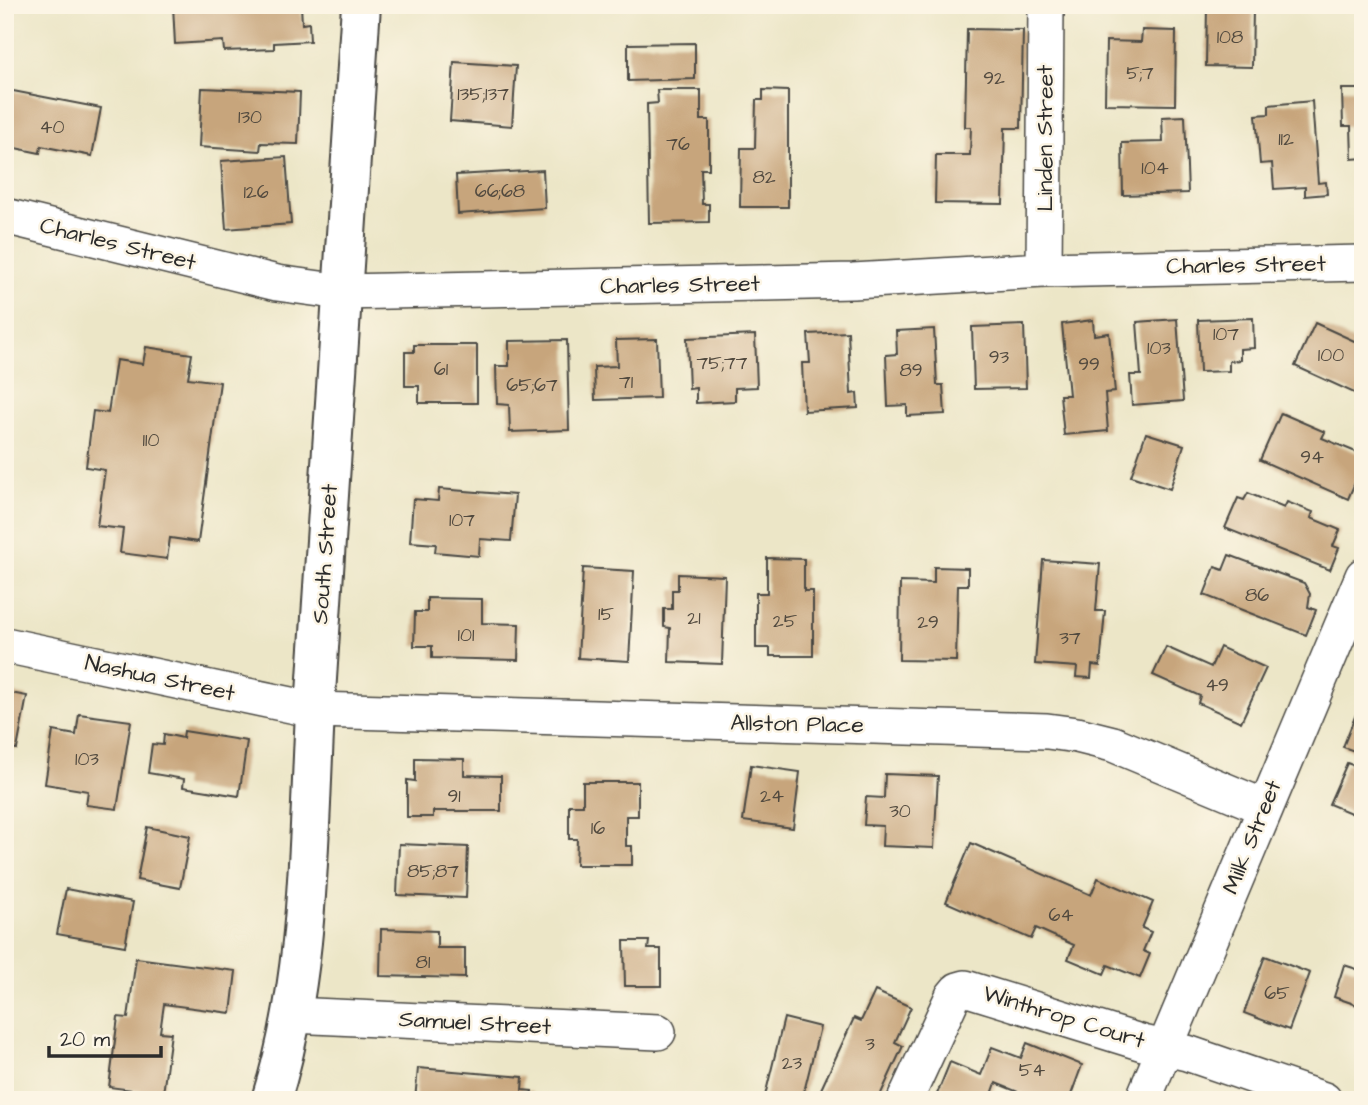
<svg xmlns="http://www.w3.org/2000/svg" width="1368" height="1105" viewBox="0 0 1368 1105" font-family="'Architects Daughter',sans-serif">
	<rect width="100%" height="100%" fill="#fcf5e5"/>
	<filter id="ink" filterUnits="userSpaceOnUse"><feTurbulence type="fractalNoise" baseFrequency=".0143" numOctaves="2"/><feDisplacementMap in="SourceGraphic" scale="14" xChannelSelector="R" yChannelSelector="G"/><feConvolveMatrix kernelMatrix="1 2 1 2 8 2 1 2 1" color-interpolation-filters="sRGB"/></filter>
	<filter id="wash" filterUnits="userSpaceOnUse"><feTurbulence type="fractalNoise" baseFrequency=".00686" numOctaves="4" result="noise"/><feDisplacementMap in="SourceGraphic" scale="28" xChannelSelector="R" yChannelSelector="G"/><feGaussianBlur stdDeviation="1.57" result="paint"/><feColorMatrix in="noise" values="0 0 0 0 0 0 0 0 0 0 0 0 0 0 0 0 0 1.4 0 .05"/><feComposite in="paint" operator="in"/></filter>
	<g filter="url(#wash)">
		<rect width="100%" height="100%" fill="#ece6c7"/>
		<g id="blocks">
			<path fill="#c7a57b" d="M173,5H301L302,24L309,23L310,41L274,43V49L224,51L223,41L175,44Z
				M1207,7L1253,8L1252,67L1206,66Z
				M967,29L1023,30L1021,128H1005L1003,204L935,203L936,155H970L971,127H965Z
				M1142,30L1176,31L1175,105L1105,104L1106,41L1141,42Z
				M695,43V79L628,81V44Z
				M454,62L516,66L512,126L450,121Z
				M202,88L300,92L298,144L261,143L260,151L199,147Z
				M1342,89H1363V158L1352,159L1351,126H1343Z
				M8,90L101,108L92,156L41,146L40,153L5,146V103Z
				M657,90H701V120H709V169H701L702,204H709V222L649,223L647,104L658,103Z
				M763,90L788,91V207H740L741,148H755L756,100H763Z
				M1312,101L1318,183L1326,182L1327,194L1305,196V187L1274,189L1272,163L1260,164L1256,115L1269,114V105Z
				M1185,116L1188,193L1123,195L1122,143L1163,142L1162,117Z
				M286,157L291,224L226,229L221,161Z
				M543,170L545,208L458,214L456,175Z
				M1253,318L1254,348L1240,349V360L1229,361V371L1200,372L1198,320Z
				M1177,319L1183,401L1132,405L1130,375H1141L1137,322Z
				M1093,320L1094,335L1109,333L1115,392L1105,393L1108,431L1064,435L1060,395H1069L1062,324Z
				M1315,323L1363,345V397L1295,366Z
				M1024,325L1026,388L974,389L972,327Z
				M934,329L937,385H943L945,414L907,416V405L888,406L886,355L897,354L896,331Z
				M848,332L851,394L857,393L858,408L804,411L802,363H810L808,334Z
				M755,335L757,387L735,388V401L696,403V388L689,389L687,338Z
				M657,339L659,398L595,400L594,367L617,366L616,340Z
				M567,340L569,430L510,432L509,405L497,404L496,366H509V341Z
				M414,345H477V403H419V386H405V352H414Z
				M146,347L192,354L188,378L220,382L198,542L170,538L167,559L120,553L123,529L97,526L105,470L86,467L93,411L108,413L116,360L143,364Z
				M1281,413L1325,432L1322,438L1363,455V464L1348,499L1260,460Z
				M1146,433L1184,445L1170,489L1131,476Z
				M439,489L515,495L511,541L480,539L479,556L435,552L436,544L410,542L413,499L438,501Z
				M1248,493L1284,508L1287,502L1313,512L1311,518L1340,530L1333,546L1339,548L1330,570L1225,528L1238,498L1244,500Z
				M1229,555L1304,583L1310,594L1308,607L1316,610L1306,635L1204,595L1215,567L1223,570Z
				M767,558L804,559V591H813V656H770V648H756V593H767Z
				M1043,560L1100,564L1096,611H1105L1100,666L1092,665L1091,678L1076,677L1077,667L1035,664Z
				M934,567L968,568V585H958L956,661L899,660L900,582L934,583Z
				M583,568L634,571L629,661L578,658Z
				M678,574L725,576L722,664L669,662L670,628L664,627V609H672V590H678Z
				M427,598L482,599V623L519,624L518,660L432,658V646H414L415,612H427Z
				M1166,647L1211,667L1220,647L1266,668L1241,722L1198,703L1200,696L1153,675Z
				M5,692L27,696L17,749L5,747Z
				M1360,704L1363,705V754L1343,747Z
				M79,714L131,721L117,809L86,805L88,791L45,784L53,731L76,735Z
				M184,731L247,741L239,796L183,787L184,779L148,773L152,744L163,745L164,734L183,738Z
				M415,758L464,759V775L501,776V811H433V817H407V780L415,781Z
				M1347,763L1363,769V818L1329,804Z
				M751,765L800,772L793,828L743,821Z
				M885,774L938,776L934,848L882,846L883,826L864,825L866,797L884,798Z
				M583,782H638V816H626V846H632V865H576L577,839H569V805H583Z
				M147,827L190,836L180,888L137,880Z
				M971,843L1091,895L1098,878L1153,902L1142,928L1151,932L1143,951L1150,954L1140,978L1108,965L1104,974L1068,959L1074,945L1036,928L1031,939L946,902Z
				M399,844L468,847L466,898L397,895Z
				M66,889L133,902L125,946L57,934Z
				M381,929L437,931V948H465V978L380,976Z
				M624,941H649L648,949H661V986H625Z
				M1265,956L1310,973L1289,1030L1244,1013Z
				M136,958L236,971L231,1013L164,1004L160,1032L171,1033L163,1094L109,1087L118,1017L128,1018Z
				M1344,965L1363,971V1007L1334,997Z
				M875,991L911,1007L895,1042L903,1046L878,1100H816L854,1018L861,1021Z
				M784,1018L820,1027L802,1100H764Z
				M1027,1043L1082,1065L1069,1100H1038L996,1083L990,1100L935,1099L950,1062L981,1075L992,1047L1021,1058Z
				M418,1068L523,1077L522,1090L532,1091L531,1100H415Z"/>
		</g>
	</g>
	<g filter="url(#ink)">
		<use href="#blocks" fill-opacity="0" stroke="#484742" stroke-width="2"/>
		<g fill="none" stroke-linecap="round" stroke-linejoin="round">
			<defs>
				<path id="street" d="M5,216L277,283L342,292L853,281L1044,270L1363,263
					M1044,270L1046,5
					M5,645L315,710L1047,731L1077,735L1113,744L1264,807
					M292,1015L658,1032
					M905,1100L953,996L958,990L965,988L1143,1043L1187,1053L1324,1100
					M1143,1100L1363,576"/>
				<path id="secondary" d="M271,1100C312,970 308,829 316,694C331,465 345,235 361,5"/>
			</defs>
			<use href="#street" stroke="#484742" stroke-width="38"/>
			<use href="#secondary" stroke="#484742" stroke-width="42"/>
			<use href="#street" stroke="#fff" stroke-width="35"/>
			<use href="#secondary" stroke="#fff" stroke-width="38"/>
		</g>
	</g>
	<g text-anchor="middle" dominant-baseline="central" stroke-width="5" stroke-linejoin="round" paint-order="stroke">
		<g font-size="19" fill="#524a3f">
			<text x="1230" y="37">108</text>
			<text x="1140" y="73">5;7</text>
			<text x="994" y="78">92</text>
			<text x="483" y="94">135;137</text>
			<text x="250" y="117">130</text>
			<text x="52" y="127">40</text>
			<text x="1286" y="139">112</text>
			<text x="678" y="144">76</text>
			<text x="1155" y="168">104</text>
			<text x="764" y="177">82</text>
			<text x="500" y="191">66;68</text>
			<text x="256" y="192">126</text>
			<text x="1226" y="334">107</text>
			<text x="1159" y="348">103</text>
			<text x="1331" y="355">100</text>
			<text x="999" y="357">93</text>
			<text x="722" y="363">75;77</text>
			<text x="1089" y="364">99</text>
			<text x="441" y="369">61</text>
			<text x="911" y="370">89</text>
			<text x="626" y="382">71</text>
			<text x="532" y="385">65;67</text>
			<text x="151" y="440">110</text>
			<text x="1312" y="457">94</text>
			<text x="462" y="520">107</text>
			<text x="1257" y="595">86</text>
			<text x="606" y="614">15</text>
			<text x="694" y="618">21</text>
			<text x="785" y="621">25</text>
			<text x="928" y="622">29</text>
			<text x="466" y="635">101</text>
			<text x="1070" y="638">37</text>
			<text x="1217" y="685">49</text>
			<text x="87" y="759">103</text>
			<text x="454" y="796">91</text>
			<text x="772" y="796">24</text>
			<text x="900" y="811">30</text>
			<text x="598" y="828">16</text>
			<text x="433" y="871">85;87</text>
			<text x="1061" y="915">64</text>
			<text x="423" y="962">81</text>
			<text x="1277" y="993">65</text>
			<text x="870" y="1044">3</text>
			<text x="792" y="1063">23</text>
			<text x="1032" y="1070">54</text>
		</g>
		<g font-size="23" fill="#2b2b2b" stroke="#fcf5e5">
			<text transform="translate(1045 138) rotate(-90)">Linden Street</text>
			<text transform="translate(118 244) rotate(14)">Charles Street</text>
			<text transform="translate(1246 265) rotate(-1)">Charles Street</text>
			<text transform="translate(680 285) rotate(-1)">Charles Street</text>
			<text transform="translate(325 554) rotate(-86)">South Street</text>
			<text transform="translate(160 678) rotate(12)">Nashua Street</text>
			<text transform="translate(797 724) rotate(1)">Allston Place</text>
			<text transform="translate(1252 837) rotate(-68)">Milk Street</text>
			<text transform="translate(1064 1017) rotate(17)">Winthrop Court</text>
			<text transform="translate(475 1023) rotate(3)">Samuel Street</text>
		</g>
	</g>
	<rect width="1368" height="1105" fill="none" stroke="#fcf5e5" stroke-width="28"/>
	<path d="M49 1046v10h112v-10" fill="none" stroke="#2b2b2b" stroke-width="3.5"/>
	<text x="60" y="1046" font-size="21" fill="#2b2b2b" stroke="#fcf5e5" stroke-width="5" paint-order="stroke">20 m</text>
</svg>
